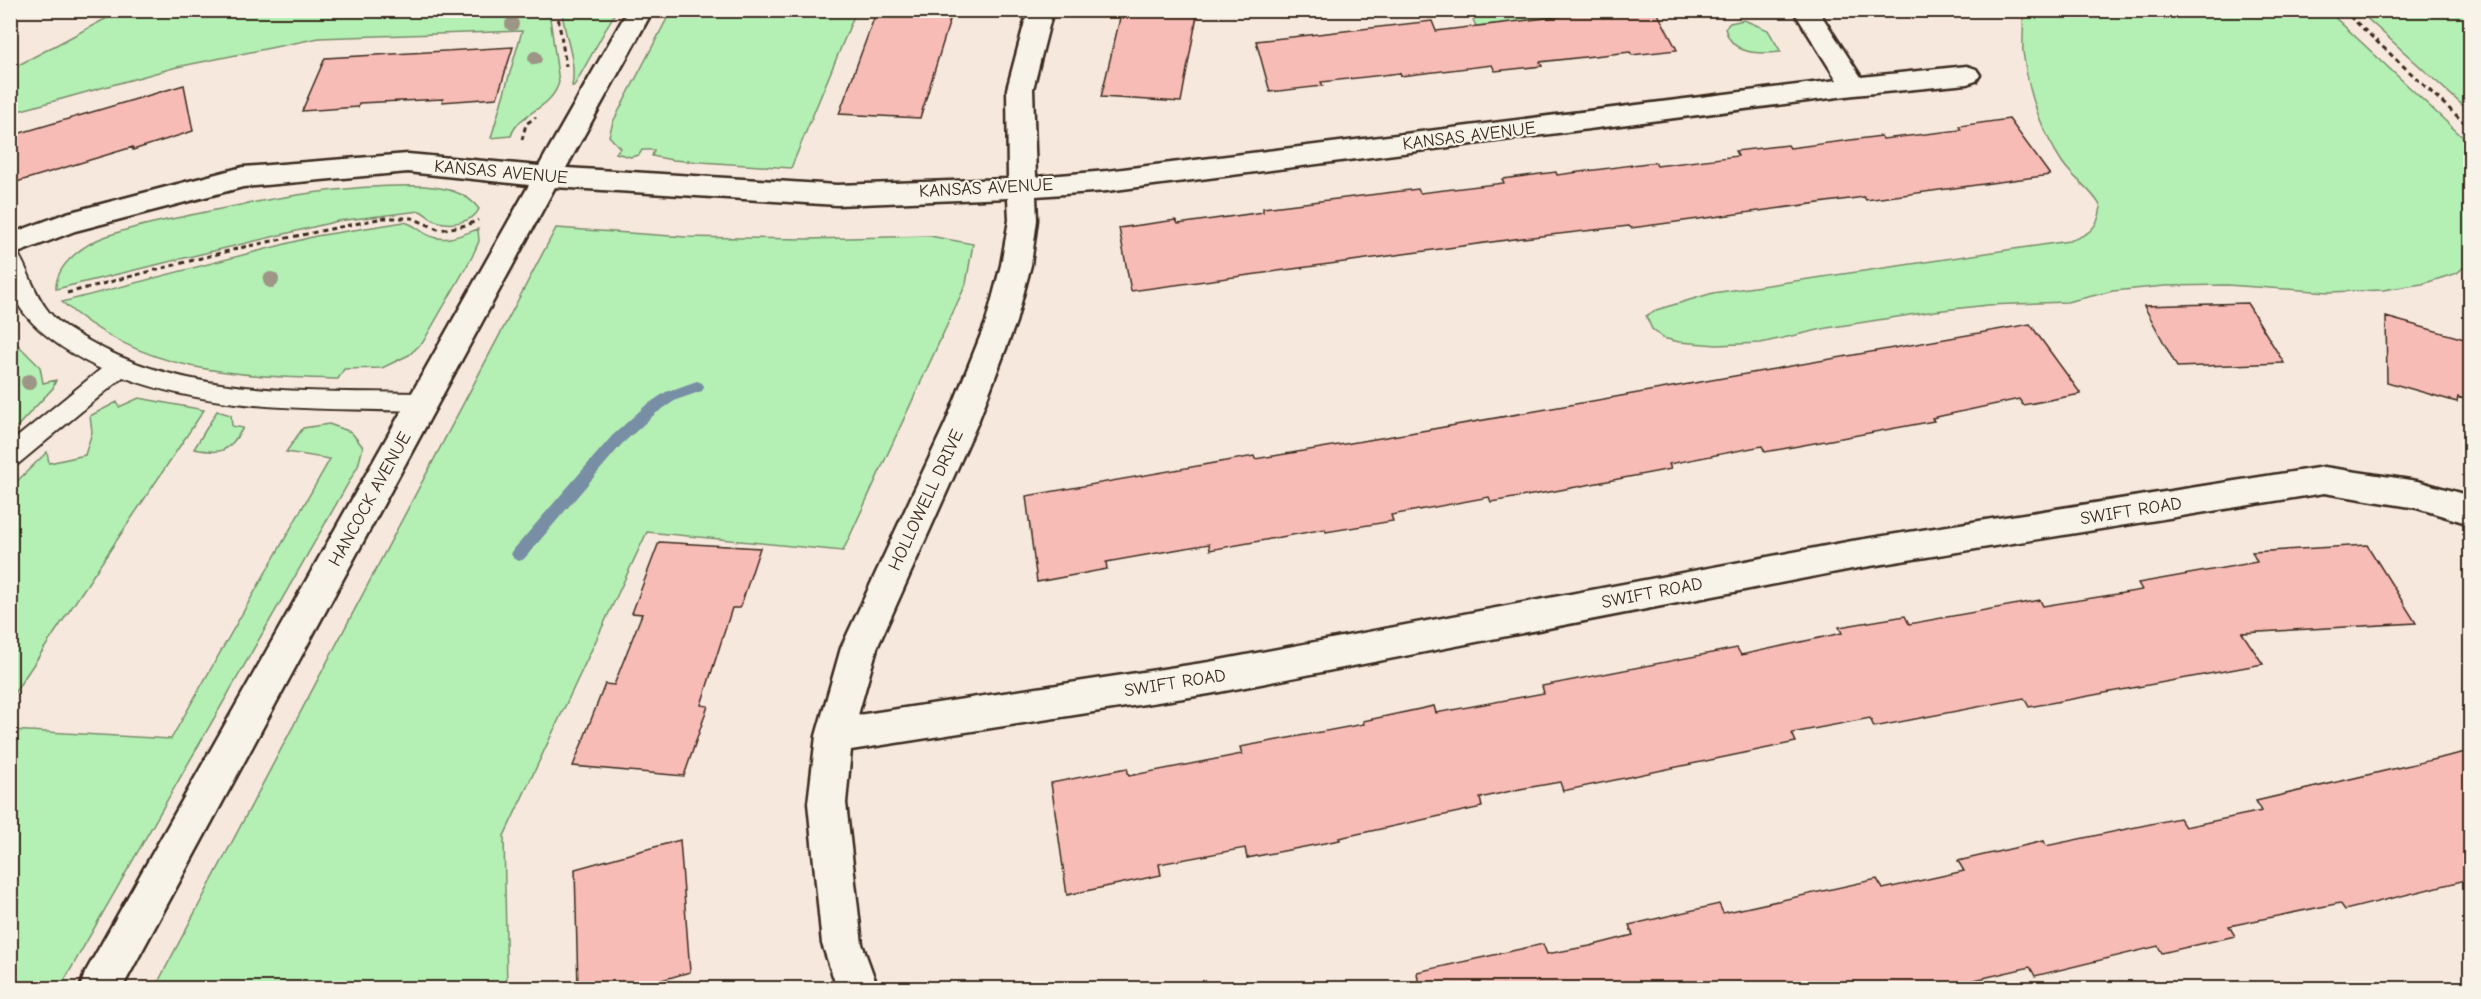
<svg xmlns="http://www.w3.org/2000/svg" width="2481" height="999" viewBox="0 0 2481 999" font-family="'Comic Neue',sans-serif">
	<rect width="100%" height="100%" fill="#f7e8de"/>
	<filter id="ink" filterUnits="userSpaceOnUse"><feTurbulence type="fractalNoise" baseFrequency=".0167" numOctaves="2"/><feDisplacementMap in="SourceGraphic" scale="12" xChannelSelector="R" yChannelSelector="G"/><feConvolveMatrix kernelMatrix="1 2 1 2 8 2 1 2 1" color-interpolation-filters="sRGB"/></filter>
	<g filter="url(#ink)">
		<path fill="#b4efb4" stroke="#788c69" stroke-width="1.5" d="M120,11H549L559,82C551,111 519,111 511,136L491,138L522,31L319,38L177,67L11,113V69Z
			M562,11H616L574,86H572C577,59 564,37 562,11Z
			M671,11H856L791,168L672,160L652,156L654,150H642L639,155L630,157L616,153L620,148L609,136L613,122Z
			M1469,11H1613L1476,26Z
			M2022,11H2328L2470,144V262L2457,273L2422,284L2383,290L2329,292L2227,285L2165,286L2113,291L2067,302L1988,305L1935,311L1827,328L1761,343L1717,345L1679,342L1663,338L1652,329L1646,316L1656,310L1713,293L2069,241C2088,235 2098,229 2101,207C2091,188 2074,180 2062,162C2041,130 2028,90 2023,52C2022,38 2025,25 2022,11Z
			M2359,11H2470V112Z
			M1744,20L1768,30L1781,52C1759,54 1732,56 1725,28L1730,23Z
			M424,186C444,188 466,191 479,209C473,223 449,226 436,221C430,219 426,214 420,211L338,221L56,289C55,264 86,243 107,236C136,225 167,220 196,214C271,198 348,184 424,186Z
			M404,222C415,224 420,232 430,236C446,243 463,234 478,229L479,241L472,257L423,342L409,355L382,368L344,369L338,379C236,376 143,374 62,302L316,236Z
			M556,228L686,237L808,239L930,236L973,244L966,284L843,551L647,532L504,836L507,988H155Z
			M11,338L40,367L43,383L56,380L53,388L11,433Z
			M139,398L204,410L11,698V487L47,452L49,463L85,455L92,432L90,416L117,402L119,407Z
			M217,411L231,415L232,426L243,428C227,453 223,454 194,449Z
			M329,424L351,432L363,447L358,466L60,988H11V730L171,739L330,459L286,452L303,428Z"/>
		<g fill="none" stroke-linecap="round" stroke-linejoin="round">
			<path fill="#788ea4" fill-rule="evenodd" d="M697,381L702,383L704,387L702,391L676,400L655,414L622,444L524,559L519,561L514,559L511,554L514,549L612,436L645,406L666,392Z"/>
		</g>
		<path fill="#f7bcb5" stroke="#3b2a1e" stroke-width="1.5" d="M877,10H953L920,118L839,114Z
			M1122,10H1198L1181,102L1101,97Z
			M1613,10H1656L1677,50L1632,55L1630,52L1540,62L1542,66L1495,71L1492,65L1401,76L1400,73L1321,82L1323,86L1270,92L1256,41L1432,21L1436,31Z
			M513,47L497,98L442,102L443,99L359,103L358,107L302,111L325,58Z
			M184,85L193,131L133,150V147L10,184V136Z
			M2009,119L2050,175L1866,200L1864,197L1631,228L1629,226L1514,239L1131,291L1119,228L1176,220L1178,224L1263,212V208L1418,189L1420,193L1504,183L1502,179L1556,172L1557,175L1655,162L1657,166L1738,156L1735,151L1788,145L1790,148L1881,136L1883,139L1961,130L1959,126Z
			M2247,303L2284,363L2177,367L2144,306Z
			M2386,317L2468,340V346L2470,347V401L2458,397L2457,402L2387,382Z
			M2030,324L2081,394L2023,405L2019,399L1932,418L1934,421L1765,452L1762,446L1669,464L1671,469L1555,491L1491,502L1489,497L1391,515L1393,521L1326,532L1325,529L1210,550L1209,544L1174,550L1106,562L1107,569L1037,582L1026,496L1254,456L1255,459L1410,433Z
			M659,542L760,548L740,608H732L701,705L708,706L684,776L573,766L605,684L614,685L642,614L632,613Z
			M2367,545L2416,623L2242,633L2263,664L2029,707L2024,698L1874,727L1870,718L1792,733L1796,742L1563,791L1560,782L1520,789L1480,798L1482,807L1339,838L1340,840L1247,858L1245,848L1159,864L1161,875L1067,895L1051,783L1127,768L1129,776L1242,754L1240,747L1364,724L1363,721L1434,706L1436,713L1544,693L1542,686L1737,648L1741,655L1842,633L1839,627L1905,616L1909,624L2040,600L2043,606L2142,590L2138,583L2257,562L2252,552Z
			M2470,751V879L2345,910L2340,903L2229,926L2235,936L2162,953L2158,946L2035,976L2030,967L1940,988H1419L1417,972L1543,944L1547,954L1590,946L1633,935L1629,925L1719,904L1723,913L1877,879L1883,889L1964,871L1958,861L2044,841L2046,846L2179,818L2185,827L2262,811L2256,801Z
			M680,840L690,972L634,988H578L575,869Z"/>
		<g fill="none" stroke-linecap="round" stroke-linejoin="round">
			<defs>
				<path id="service" d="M10,249L17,252C29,271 34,294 49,312C60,325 75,333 89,341C189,399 312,390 423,393L431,396L434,402L431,408L423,411C323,408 218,413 123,377L18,464L10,466V443L101,369C69,354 15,321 10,282C9,272 10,260 10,249Z"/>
				<path id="minor" d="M628,10H653L566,168L837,185L1008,179L1007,89L1028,10H1053L1033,89L1036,177L1107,171L1837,80L1793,10H1818L1861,77L1967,66L1976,69L1980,75L1976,81L1967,84L1854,95L1107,191L1036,196L1037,220L1031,265L1016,322L978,422L877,648L858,715L1209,662L1852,541L2324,467L2417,481L2470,496V524L2417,508L2324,493L1852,569L1209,694L851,750L846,803L862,944L878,988H837L822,944L808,803L816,736L841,648L946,422L986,322L1001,265L1009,220L1008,198L837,205L555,187L122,988H80L85,973L529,185L408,172L243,187L75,231L10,256V234L67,213L243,167L408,154L539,166Z"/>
			</defs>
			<use href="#service" stroke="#3b2a1e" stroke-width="4"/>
			<use href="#minor" stroke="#3b2a1e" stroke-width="5"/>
			<path stroke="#3b2a1e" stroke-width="3" stroke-dasharray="5 4" stroke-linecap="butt" d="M557,10L566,66
				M2343,10L2470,128
				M522,140L526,124L536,117
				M67,293L244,247L383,218H412L440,230L467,225L478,220"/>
			<use href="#service" fill="#f7f3e8" fill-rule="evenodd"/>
			<use href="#minor" fill="#f7f3e8" fill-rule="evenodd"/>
		</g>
		<g fill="#9d9585">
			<circle cx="512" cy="24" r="7"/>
			<circle cx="535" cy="58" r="7"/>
			<circle cx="271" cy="280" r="8"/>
			<circle cx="29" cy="382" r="8"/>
		</g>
	</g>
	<g text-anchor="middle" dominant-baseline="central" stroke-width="4.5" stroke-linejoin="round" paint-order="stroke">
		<g font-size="18" fill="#3b2a1e" stroke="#f7f3e8">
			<text transform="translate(1469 136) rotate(-7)">KANSAS AVENUE</text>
			<text transform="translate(501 172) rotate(5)">KANSAS AVENUE</text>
			<text transform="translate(986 188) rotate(-3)">KANSAS AVENUE</text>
			<text transform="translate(370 499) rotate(-61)">HANCOCK AVENUE</text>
			<text transform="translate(926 500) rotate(-65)">HOLLOWELL DRIVE</text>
			<text transform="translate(2131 511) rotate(-9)">SWIFT ROAD</text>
			<text transform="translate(1652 593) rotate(-11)">SWIFT ROAD</text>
			<text transform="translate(1175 683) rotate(-9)">SWIFT ROAD</text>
		</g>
	</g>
	<rect width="2481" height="999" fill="none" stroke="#f7f3e8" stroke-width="36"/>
	<rect x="18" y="18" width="2445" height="963" fill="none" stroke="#3b2a1e" stroke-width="2" filter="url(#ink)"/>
</svg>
